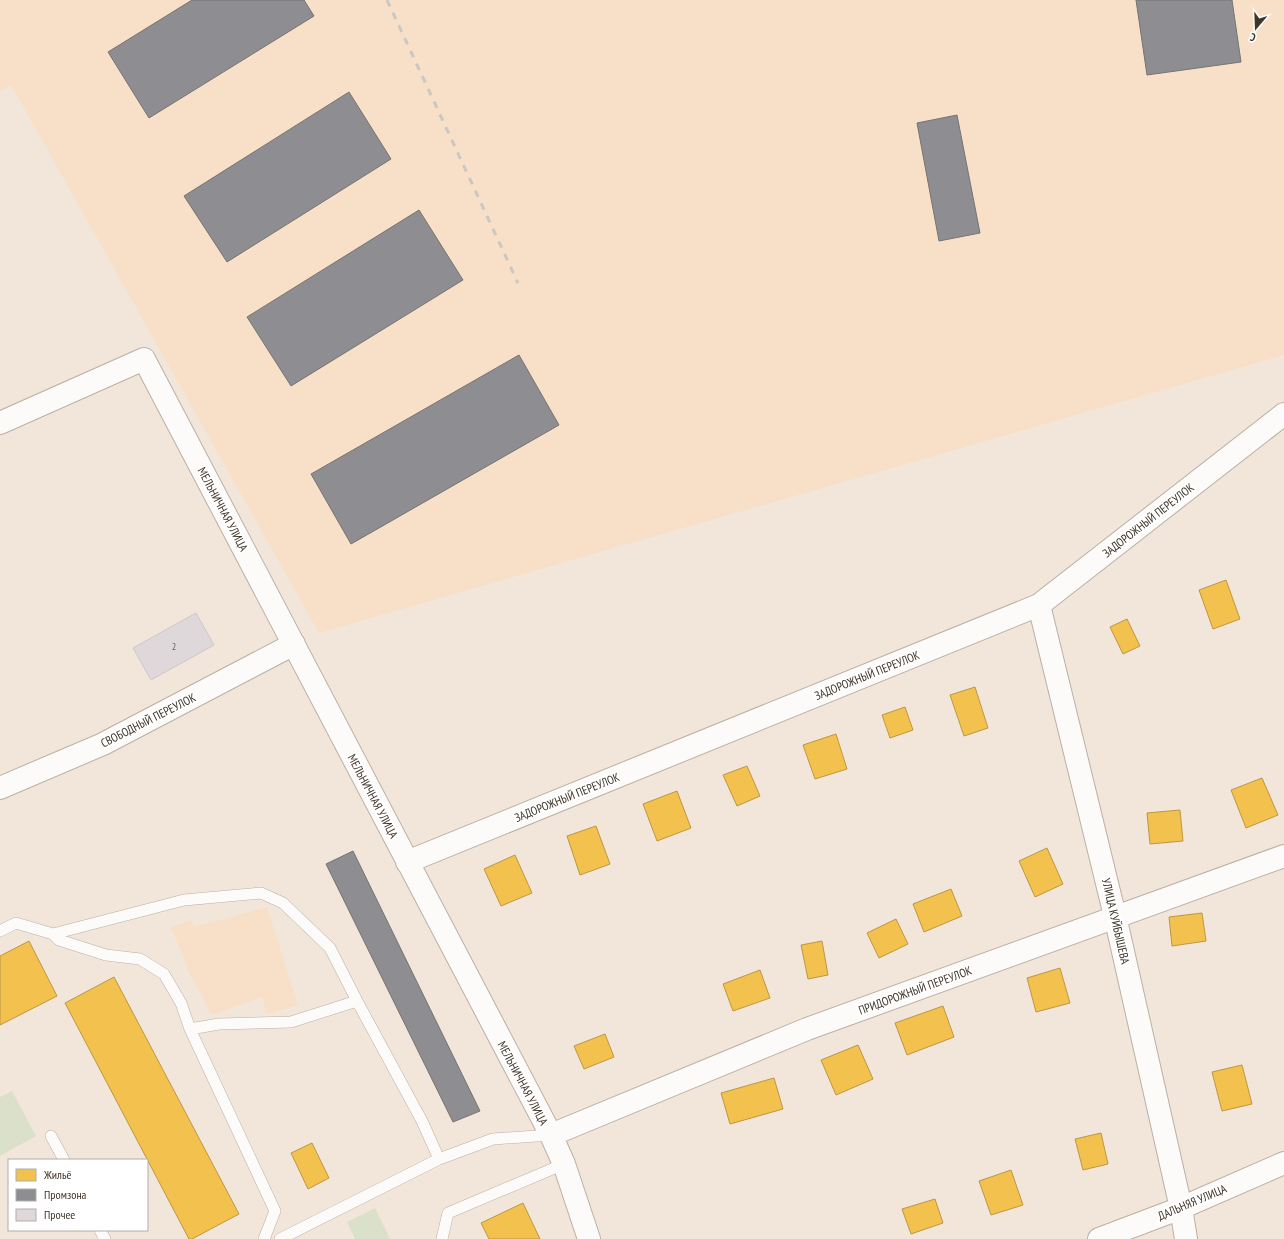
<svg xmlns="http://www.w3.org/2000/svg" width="1284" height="1239" viewBox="0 0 1284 1239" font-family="'PT Sans Narrow',sans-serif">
	<rect width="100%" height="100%" fill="#f2e6da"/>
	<path fill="#f7e0c7" d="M0,0H1284V355L319,633L11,85L0,92Z
		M267,907L298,1005L267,1014L262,997L212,1015L190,975L171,927L191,920L194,927Z"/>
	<path fill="#dbe0ca" d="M12,1091L36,1136L0,1156V1097Z
		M375,1208L390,1239H355L347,1222Z"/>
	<path fill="#f2c14e" stroke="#bc9743" d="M1226,580L1240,619L1213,629L1199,590Z
		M1127,619L1140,646L1123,654L1110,627Z
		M975,687L988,728L964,736L950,695Z
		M905,707L913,730L890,738L882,715Z
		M836,734L847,769L815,779L803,745Z
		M747,766L760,796L737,806L723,775Z
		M1262,778L1278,815L1246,828L1231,790Z
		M677,791L691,828L657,841L643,804Z
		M1180,810L1183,841L1150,844L1147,813Z
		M596,826L610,864L580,875L567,836Z
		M1047,848L1063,884L1035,897L1019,861Z
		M515,855L532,893L501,906L484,869Z
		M951,889L962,916L924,932L913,904Z
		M1202,913L1206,941L1172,946L1169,917Z
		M896,919L908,944L879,958L867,933Z
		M29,941L57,996L0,1025V956Z
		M822,941L828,975L808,979L801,945Z
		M1060,968L1070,1003L1036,1012L1027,978Z
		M760,970L770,998L733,1011L723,984Z
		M114,977L239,1214L192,1239H189L65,1003Z
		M943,1006L954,1037L907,1055L895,1023Z
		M605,1034L614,1057L584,1069L574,1046Z
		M858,1045L873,1079L836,1095L821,1060Z
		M1242,1065L1252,1104L1222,1111L1212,1072Z
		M774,1078L783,1109L730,1124L721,1093Z
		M1101,1133L1108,1164L1083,1170L1075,1139Z
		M312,1143L329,1178L308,1189L291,1153Z
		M1011,1170L1023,1205L991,1215L979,1181Z
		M935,1199L943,1223L911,1234L902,1209Z
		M523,1203L540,1239H489L481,1223Z"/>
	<path fill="#8d8d92" stroke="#767372" d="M192,0H304L314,16L149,118L108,52Z
		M1136,0H1232L1241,62L1147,75Z
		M349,92L391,159L227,262L184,196Z
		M957,115L980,233L939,241L917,123Z
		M419,210L463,280L291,386L247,317Z
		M519,355L559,425L351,544L311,474Z
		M353,851L480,1111L453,1122L326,864Z"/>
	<path fill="#dfd8db" stroke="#cec7c8" d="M196,613L214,645L151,680L133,648Z"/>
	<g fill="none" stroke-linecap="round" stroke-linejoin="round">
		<defs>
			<path id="lane" d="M0,931L16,923L53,934L59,940L106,955L140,959L164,974L181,1003L190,1029L219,1024L291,1022L357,1001
				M53,934L184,900L261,893L283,903L330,948L357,1001L422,1121L439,1159L493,1139L551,1135
				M190,1029L275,1211L264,1239
				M51,1136L64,1160
				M100,1230L105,1239
				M280,1239L439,1159
				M442,1239L448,1213L564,1164"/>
			<path id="street" d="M0,423L144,359L551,1135L564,1164L589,1239
				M1039,605L1115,916L1181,1208L1186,1239
				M0,788L103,744L294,644
				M407,862L1039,605L1284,414
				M551,1135L807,1029L1284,856
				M1099,1239L1181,1208L1284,1163"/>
		</defs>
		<use href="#lane" stroke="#b9b0a5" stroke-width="12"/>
		<use href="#street" stroke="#b9b0a5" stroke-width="24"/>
		<use href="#lane" stroke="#fdfbf9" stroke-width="11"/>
		<use href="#street" stroke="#fdfbf9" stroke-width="22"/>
		<path stroke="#cac7c4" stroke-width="3" stroke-dasharray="7 7" stroke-linecap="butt" d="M387,0L518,283"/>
	</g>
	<g text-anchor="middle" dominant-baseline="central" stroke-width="4" stroke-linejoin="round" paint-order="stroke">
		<g font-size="10" fill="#675e56">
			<text x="174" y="646">2</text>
		</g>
		<g font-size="12" fill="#3f3529" stroke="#fff">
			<text transform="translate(223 509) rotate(62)">МЕЛЬНИЧНАЯ УЛИЦА</text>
			<text transform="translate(1148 520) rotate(-38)">ЗАДОРОЖНЫЙ ПЕРЕУЛОК</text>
			<text transform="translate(867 675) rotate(-22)">ЗАДОРОЖНЫЙ ПЕРЕУЛОК</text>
			<text transform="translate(148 720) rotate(-27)">СВОБОДНЫЙ ПЕРЕУЛОК</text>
			<text transform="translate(373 796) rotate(62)">МЕЛЬНИЧНАЯ УЛИЦА</text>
			<text transform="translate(567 797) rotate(-22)">ЗАДОРОЖНЫЙ ПЕРЕУЛОК</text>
			<text transform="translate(1116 921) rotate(77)">УЛИЦА КУЙБЫШЕВА</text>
			<text transform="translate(915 990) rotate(-20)">ПРИДОРОЖНЫЙ ПЕРЕУЛОК</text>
			<text transform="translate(523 1083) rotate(62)">МЕЛЬНИЧНАЯ УЛИЦА</text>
			<text transform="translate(1192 1202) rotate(-23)">ДАЛЬНЯЯ УЛИЦА</text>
		</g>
	</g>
	<rect x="8" y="1159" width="140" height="72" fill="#ffffff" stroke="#b2aea9"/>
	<rect x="16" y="1169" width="20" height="12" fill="#f2c14e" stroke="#b2aea9"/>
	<text x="44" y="1179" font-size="12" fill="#3f3529">Жильё</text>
	<rect x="16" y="1189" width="20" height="12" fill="#8d8d92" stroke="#b2aea9"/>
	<text x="44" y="1199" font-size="12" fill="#3f3529">Промзона</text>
	<rect x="16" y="1209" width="20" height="12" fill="#dfd8db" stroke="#b2aea9"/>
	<text x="44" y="1219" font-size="12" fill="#3f3529">Прочее</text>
	<g transform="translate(1256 28) rotate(199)" stroke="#ffffff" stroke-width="3" paint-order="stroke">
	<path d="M0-3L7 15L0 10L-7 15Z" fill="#3f3529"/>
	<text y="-6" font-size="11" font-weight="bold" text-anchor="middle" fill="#3f3529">С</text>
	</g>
</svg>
